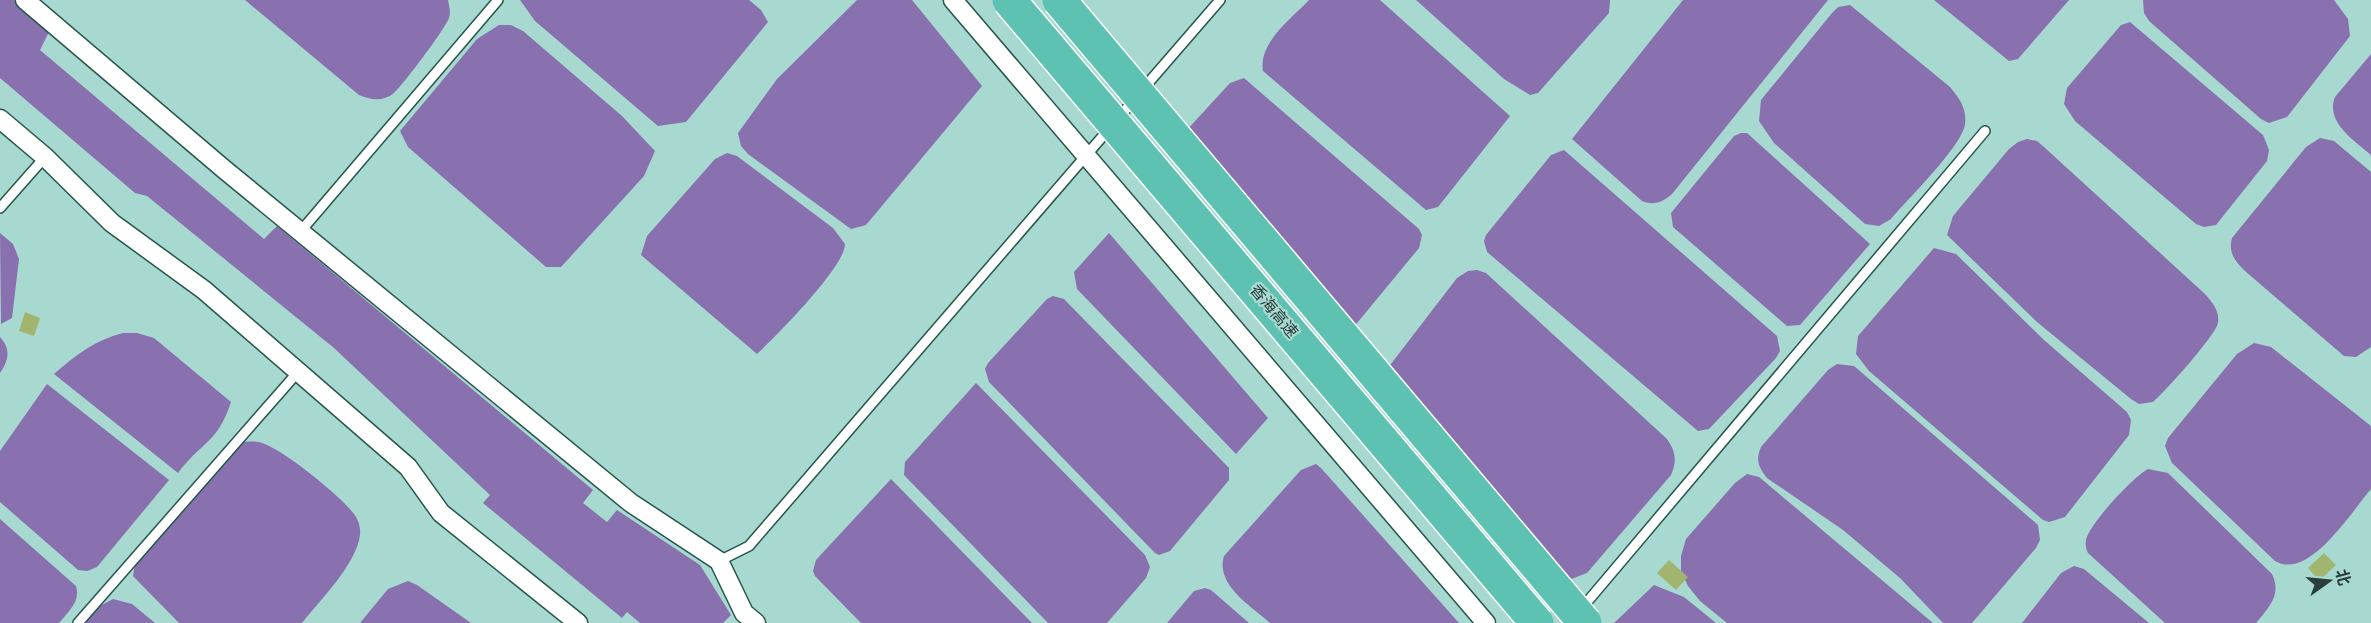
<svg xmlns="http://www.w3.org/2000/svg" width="2371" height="623" viewBox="0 0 2371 623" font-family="Overpass,'Noto Sans SC',sans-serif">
	<rect width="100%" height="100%" fill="#a7d9d0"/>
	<path fill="#8970af" d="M0,0H14L49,32L40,50L264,239L277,226L593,490L583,503L607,522L617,510L700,565L731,615L723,623H640L627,612L622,618L483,503L490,495L334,348L147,196L135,193L0,78Z
		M245,0H448C449,6 451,12 449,18C445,29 403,85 394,93C383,102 371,100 359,95Z
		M520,0H749L761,10L768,22L686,122L658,126L535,21Z
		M857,0H912L982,86L866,225L851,229L748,154L741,146L738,133L777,79Z
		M1309,0H1380L1510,116L1438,207L1426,210L1263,71C1258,43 1291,19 1309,0Z
		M1416,0H1610L1609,13L1538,93L1530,95L1504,79Z
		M1683,0H1828L1672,194C1663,202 1654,206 1642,201L1572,139Z
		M1934,0H2069L2018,59L2009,61Z
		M2143,0H2334L2348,19L2350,36L2287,117L2269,123L2261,119L2149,21L2144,13Z
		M1850,5L1950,87C1959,98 1967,108 1965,124C1963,145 1907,200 1891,219L1879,226L1865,224L1774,143L1759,121L1761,100L1832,13L1838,7Z
		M2130,22L2263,135L2269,150L2267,161L2216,225L2204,227L2196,224L2075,121L2064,104L2067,88L2121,25Z
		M499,25H511L523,31L622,116L655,151L644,176L561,267H546L408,147L400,131L477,39Z
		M2371,54V155C2354,140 2325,122 2335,97Z
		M1244,78L1419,229L1422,235L1419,248L1348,334L1185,132L1230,83Z
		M1741,133H1747L1870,244L1800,325L1787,326L1673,227L1671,213L1734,136Z
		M2320,138L2334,141L2371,172V347L2356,357L2344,356L2245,271C2235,261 2228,253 2232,238L2306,147Z
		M2027,139L2037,141L2044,147L2205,294C2212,302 2220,311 2218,323C2215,336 2165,392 2153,402L2139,404L2131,399L2037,322L1947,235L1953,216L2009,149L2018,142Z
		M1564,150L1777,336L1780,351L1776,358L1709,429L1698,431L1487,252L1484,241L1486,235L1551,155Z
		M727,153L737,156L833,228L845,244C845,267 776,336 757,354L641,255L647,236L715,159Z
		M0,233L13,244L19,259L12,318L1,324Z
		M1109,233L1268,418L1236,454L1077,289L1074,272Z
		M1934,248L1956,254L2044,340L2127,412L2131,420L2129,435L2065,517L2049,522L2043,520L1869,371L1856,354L1858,336Z
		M1477,270L1486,273L1667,439C1676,452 1677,461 1671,475L1587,573L1566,581L1384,373L1457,278L1468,271Z
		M1053,296L1064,299L1229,468V480L1170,551L1159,555L1155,553L989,382L985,369L988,363L1047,299Z
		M123,333H137L154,338L231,402C218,443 201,442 178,473L54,374C76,355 95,340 123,333Z
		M0,337C11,349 9,360 0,373Z
		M2254,343L2271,347L2371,426V489C2351,512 2309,581 2275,561L2172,463L2165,446L2168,438L2237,354Z
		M1837,364L1854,366L2038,525L2040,540L2036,548L1972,623H1943L1900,578L1843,530L1767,478C1759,468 1755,460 1761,447L1828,370Z
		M976,383L1145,555L1150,567L1146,578L1107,623H1048L904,475L905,462Z
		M47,384L169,480L97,567L87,571L78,570L0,502V451Z
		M240,442C246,442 253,441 259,442C279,446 341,496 354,514C358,519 361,528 360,535C356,565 320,600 302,623H179L133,576L135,564Z
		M1316,464L1321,468L1459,623H1270C1251,606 1215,585 1224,556L1301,470Z
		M2148,469L2168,473L2272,574C2282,595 2269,607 2256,623H2165L2088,553C2086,549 2085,545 2086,540C2089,524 2134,476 2148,469Z
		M1747,474L1759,477L1933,623H1727L1700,601L1688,586L1681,571V556L1686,539L1735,483Z
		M891,479L1032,623H861L815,576L813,571L816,560Z
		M0,519L76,586C81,601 68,612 59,623H0Z
		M2074,566L2084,569L2149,623H2022L2061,573Z
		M408,581L417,585L471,623H360L388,589Z
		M1654,585L1684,597L1716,623H1614Z
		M1205,588L1211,590L1249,623H1167L1194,591Z
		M113,599L132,604L155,623H84L96,608Z"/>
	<path fill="#a1b56f" d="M25,312L40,318L34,336L19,331Z
		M2324,553L2336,565L2319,581L2308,568Z
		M1669,560L1688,577L1676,590L1657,573Z"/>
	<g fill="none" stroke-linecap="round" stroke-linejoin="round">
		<defs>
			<path id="lane" d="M1143,89L1220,0
				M0,208L45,157
				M300,232L498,0
				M719,561L749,546L1134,100
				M1582,608L1985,131
				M78,623L298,372"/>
			<path id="street" d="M25,0L225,170L631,503L719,561L744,613L756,623
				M953,0L1486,623
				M0,119L45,157L112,223L204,290L408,467L441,513L578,623"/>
		</defs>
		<use href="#lane" stroke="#25554d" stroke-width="12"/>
		<use href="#street" stroke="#25554d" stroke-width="21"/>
		<use href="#lane" stroke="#fff" stroke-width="9"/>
		<use href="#street" stroke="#fff" stroke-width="18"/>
		<defs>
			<path id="highway-bridge" d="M1009,0L1537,623
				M1059,0L1585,623"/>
		</defs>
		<use href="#highway-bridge" stroke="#fff" stroke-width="36" stroke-linecap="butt"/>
		<use href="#highway-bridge" stroke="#5ec2b2" stroke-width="33"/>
	</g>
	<g text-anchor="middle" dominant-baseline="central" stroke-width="4.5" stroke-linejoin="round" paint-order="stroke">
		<g font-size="16" fill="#2a3e3b" stroke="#a7d9d0">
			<text transform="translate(1273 312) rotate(50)">香海高速</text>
		</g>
	</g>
	<g transform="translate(2329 581) rotate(75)" stroke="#a7d9d0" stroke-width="4.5" paint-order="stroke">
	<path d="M0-4.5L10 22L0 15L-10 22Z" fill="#2a3e3b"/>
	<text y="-9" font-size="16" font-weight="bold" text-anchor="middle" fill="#2a3e3b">北</text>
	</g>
</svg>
